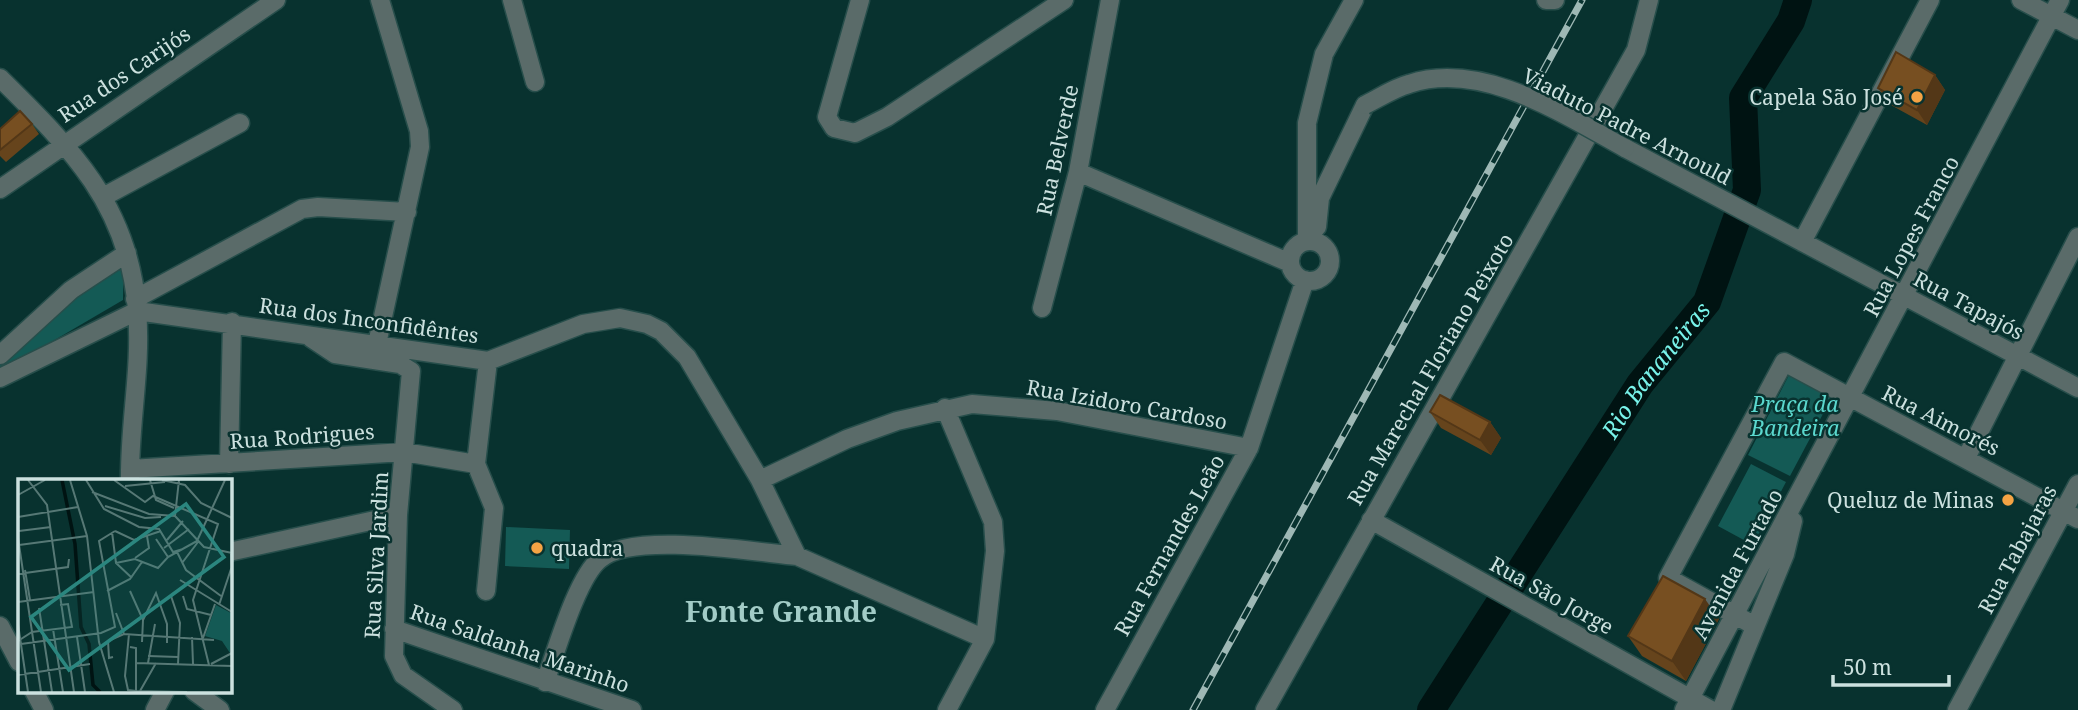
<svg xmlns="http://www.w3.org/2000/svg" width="2078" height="710" viewBox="0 0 2078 710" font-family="'Noto Serif',serif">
	<rect width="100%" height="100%" fill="#08322f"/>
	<path fill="#145a55" d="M124,245L123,300L0,372V360Z
		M1790,373L1832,397L1790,476L1748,455Z
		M1751,464L1786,482L1753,545L1718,526Z
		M506,527L570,530L569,569L505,566Z"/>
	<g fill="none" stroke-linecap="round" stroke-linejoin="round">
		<path stroke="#001312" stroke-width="28" id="s1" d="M1431,710L1640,384L1707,302L1747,190L1743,98L1791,21L1798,0"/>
		<defs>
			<path id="minor" d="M512,0L535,82
				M860,0L827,117L834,128L855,133L887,117L1064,0
				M1546,0H1555
				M2021,0L2078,30
				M0,78C71,148 129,205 137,310C142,367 129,424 130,481
				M1625,148L2078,388
				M1078,172L1290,263
				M0,189L276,0
				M103,197L240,123
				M1317,227L1320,198L1365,105
				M1307,240V123L1324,54L1354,0
				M1290 261a20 20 0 1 1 40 0a20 20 0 1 1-40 0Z
				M1802,242L1930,0
				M135,299L302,209L318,207L407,212
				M1042,308L1078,172L1110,0
				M137,311L488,361L583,324L620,318L647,324L661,331L687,357L760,480L797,556L985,639
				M311,338L335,354L400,364L411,371L398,515L394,656L403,675L453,710
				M377,344L420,147L419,131L380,0
				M0,355L71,290L127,253
				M0,378L137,311
				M945,408L993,522L995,551L985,639L947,710
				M1966,458L2078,237
				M229,464L232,322
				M130,469L404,452L476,464
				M760,480L847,439L897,421L972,404L1057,411L1249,448
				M1371,520L1711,710
				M229,552L398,515
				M486,591L494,508L476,464L488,361
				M0,626L19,662
				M1755,626L1668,578L1784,362L2078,519
				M394,629L632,710
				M545,682C556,652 577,577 600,559C632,531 754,552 797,556
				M34,691L44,710
				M194,691L220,710
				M155,710L165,691
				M1105,710L1249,448L1305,280
				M1265,710L1636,50L1649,0
				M1684,710L2060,0
				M1721,710L1785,554L1793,521
				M1957,710L2078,484"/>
		</defs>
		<use href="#minor" stroke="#274e4b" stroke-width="21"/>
		<use href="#minor" stroke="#5a6b69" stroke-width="18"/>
		<defs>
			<path id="rail" d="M1193,710L1582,0"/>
		</defs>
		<use href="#rail" stroke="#9eb8b5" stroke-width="7"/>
		<use href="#rail" stroke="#08322f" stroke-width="4.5" stroke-dasharray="13" stroke-linecap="butt"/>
		<defs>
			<path id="minor-bridge" d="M1365,105C1379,98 1394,88 1409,84C1482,60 1563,114 1625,148"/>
		</defs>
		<use href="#minor-bridge" stroke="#274e4b" stroke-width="21" stroke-linecap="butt"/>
		<use href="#minor-bridge" stroke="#5a6b69" stroke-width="18"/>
	</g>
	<path fill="#66441c" d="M1935,75L1945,90L1927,125L1889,104L1878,88Z
		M32,124L39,134L6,162L0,156V129Z
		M1430,412L1490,422L1501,438L1491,455L1441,428Z
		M1719,619L1686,681L1642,656L1628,636Z"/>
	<path fill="#533717" d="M1935,75L1945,90L1927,125L1917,110Z
		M1490,422L1501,438L1491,455L1480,440Z
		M1705,599L1719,619L1686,681L1672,661Z"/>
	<path fill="#774f21" stroke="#533717" stroke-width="2" d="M1896,52L1935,75L1917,110L1878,88Z
		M20,111L32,124L0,150V129Z
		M1440,395L1490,422L1480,440L1430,412Z
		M1663,576L1705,599L1672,661L1628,636Z"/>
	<g fill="#f4a344" stroke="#08322f" stroke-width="2.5">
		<circle cx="1917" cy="97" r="7"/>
		<circle cx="2008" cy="500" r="7"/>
		<circle cx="537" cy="548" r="7"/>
	</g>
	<g text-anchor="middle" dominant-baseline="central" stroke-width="5" stroke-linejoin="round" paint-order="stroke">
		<g font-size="21" fill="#cce1df" stroke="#08322f">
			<text transform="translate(124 74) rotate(-34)">Rua dos Carijós</text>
			<text transform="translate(1627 126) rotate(27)">Viaduto Padre Arnould</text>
			<text transform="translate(1057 150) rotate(-78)">Rua Belverde</text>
			<text transform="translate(1911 236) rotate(-62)">Rua Lopes Franco</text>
			<text transform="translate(1969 305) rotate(28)">Rua Tapajós</text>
			<text transform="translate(369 320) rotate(8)">Rua dos Inconfidêntes</text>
			<text transform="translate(1430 369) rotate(-60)">Rua Marechal Floriano Peixoto</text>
			<text transform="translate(1127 404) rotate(10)">Rua Izidoro Cardoso</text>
			<text transform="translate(1941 420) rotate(27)">Rua Aimorés</text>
			<text transform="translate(302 436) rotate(-4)">Rua Rodrigues</text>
			<text transform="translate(1169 545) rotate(-61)">Rua Fernandes Leão</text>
			<text transform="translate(2017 549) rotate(-62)">Rua Tabajaras</text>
			<text transform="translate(376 555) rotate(-87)">Rua Silva Jardim</text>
			<text transform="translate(1737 564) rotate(-62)">Avenida Furtado</text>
			<text transform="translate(1552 595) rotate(29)">Rua São Jorge</text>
			<text transform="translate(520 648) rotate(19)">Rua Saldanha Marinho</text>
		</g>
		<g font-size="21" fill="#cce1df" stroke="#08322f" text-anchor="end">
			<text x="1903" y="97">Capela São José</text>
			<text x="1994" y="500">Queluz de Minas</text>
			<text x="551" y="548" text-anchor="start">quadra</text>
		</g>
		<g font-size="21" font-style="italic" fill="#5bd8ce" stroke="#08322f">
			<text x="1795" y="404">Praça da<tspan x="1795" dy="24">Bandeira</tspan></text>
		</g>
		<g font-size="23" font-style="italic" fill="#78f3ea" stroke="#08322f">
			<text stroke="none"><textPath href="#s1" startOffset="408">Rio Bananeiras</textPath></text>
		</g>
		<g font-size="28" font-weight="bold" fill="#a2ccc7" stroke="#08322f">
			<text x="781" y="611">Fonte Grande</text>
		</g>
	</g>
	<g transform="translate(18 479)">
		<rect width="214" height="214" fill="#08322f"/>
		<path d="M198,126L213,134L212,174L204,162L187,157Z" fill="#145a55"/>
		<path fill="none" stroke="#001312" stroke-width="3.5" d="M44,1L57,65L63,148L71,165L75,206L82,213"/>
		<path fill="none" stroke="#567875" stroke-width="2" d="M10,1L29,26L56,213M52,1L69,57L81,163L96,213M68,1L86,30L121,48L141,50L155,73L165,70M96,1L127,23L135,17L200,45L175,121L191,186M132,1L138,21L156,29M144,1L167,6L183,24L214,39M107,7L147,3M74,13L131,35L157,37M0,16L27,1M87,27L127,39L143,38M157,37L186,68L214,74M157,37L161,1M0,38L60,28M1,52L33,48M97,52L116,61L143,52M94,53L98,84L114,99M0,59L23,213M138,60L150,78M149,61L165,42M179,62L207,1M1,66L69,57M146,69L171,50M159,73L168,91L203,117M213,74L214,100M117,79L131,69L129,57M98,84L117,80L140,89L150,78L179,62M164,84L180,63M7,91L12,121M0,95L50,88L51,80M162,101L214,133M89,112L112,100L124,83M112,112L125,141L124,163M153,117L162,144L160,185M165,117L169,130L193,136M0,123L76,113M201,126L214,87M21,129L34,213M98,134L106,155M125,141L138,114L149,145V164M0,145L10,213M35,150L45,213M111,155L107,197L110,211L118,212M59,158L67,213M174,158L175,185M185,159L197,125M0,162L14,153L54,148L50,125L42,126M3,165L83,154L97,148L81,62L97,52M112,168L118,169V212L169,213M130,177L160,178M95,178L91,179L90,162L106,155L196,161M118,184L214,187M130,184L137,145M193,185L214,174M0,196L72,185M122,212L138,184"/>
		<path fill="#2b867f" fill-opacity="0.15" stroke="#2b867f" stroke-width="3.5" d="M168,25L206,78L51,191L13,138Z"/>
		<rect width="214" height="214" fill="none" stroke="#cce1df" stroke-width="3.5"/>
	</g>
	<path d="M1833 675v10h116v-10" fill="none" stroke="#cce1df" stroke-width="3.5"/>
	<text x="1843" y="675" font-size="21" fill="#cce1df" stroke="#08322f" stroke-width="5" paint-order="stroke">50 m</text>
</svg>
